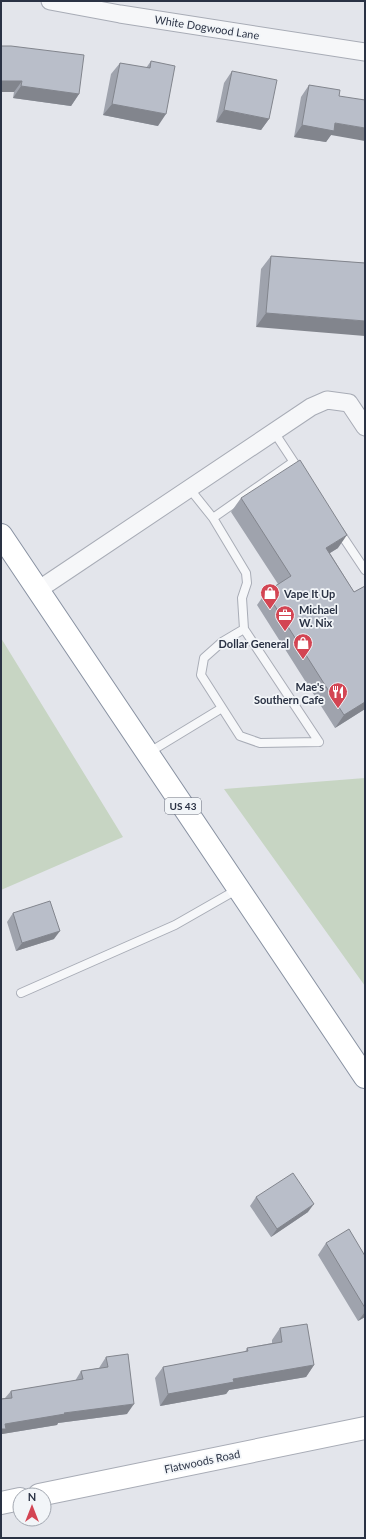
<svg xmlns="http://www.w3.org/2000/svg" width="366" height="1539" viewBox="0 0 366 1539" font-family="Lato,sans-serif">
	<rect width="100%" height="100%" fill="#e3e5eb"/>
	<path fill="#c7d5c3" d="M1,638L123,837L1,890Z
		M365,778V986L224,789Z"/>
	<g fill="none" stroke-linecap="round" stroke-linejoin="round">
		<defs>
			<path id="lane" d="M274,432L301,473
				M189,488L213,518L246,573L247,583L242,598L244,629L319,742
				M213,518L293,462
				M339,531L365,570
				M244,629L222,642L204,658L201,675L240,736L260,743L319,742
				M148,753L222,708
				M21,993L175,925L238,889"/>
			<path id="street" d="M50,1L120,14L365,52
				M38,590L311,407L327,400L349,403L365,427"/>
			<path id="secondary" d="M39,1495L365,1428
				M1,1503L20,1499"/>
			<path id="highway" d="M1,535L365,1077"/>
		</defs>
		<use href="#lane" stroke="#a8acb6" stroke-width="10"/>
		<use href="#street" stroke="#a8acb6" stroke-width="19"/>
		<use href="#secondary" stroke="#a8acb6" stroke-width="24"/>
		<use href="#highway" stroke="#8992a2" stroke-width="24"/>
		<use href="#lane" stroke="#f6f7f9" stroke-width="8"/>
		<use href="#street" stroke="#f6f7f9" stroke-width="17"/>
		<use href="#secondary" stroke="#fff" stroke-width="22"/>
		<use href="#highway" stroke="#fff" stroke-width="22"/>
	</g>
	<path fill="#9fa3ad" d="M1,46L79,94L71,106L13,98L14,92H1Z
		M151,61L158,126L103,115L111,74L120,63L146,68Z
		M232,71L269,119L261,130L216,122L224,83Z
		M309,85L339,96L331,135L326,142L294,137L301,97Z
		M271,256L365,263L256,327L261,269Z
		M241,498L338,548L330,553L354,592L365,586V709L335,728L257,605L266,592L278,584L231,512Z
		M13,913L54,939L16,951L7,922Z
		M256,1197L308,1212L271,1237L250,1206Z
		M326,1243L365,1256V1317L358,1321L318,1255Z
		M280,1328L314,1365L306,1377L229,1390L226,1394L160,1406L155,1378L163,1367L245,1352L247,1348L272,1343V1340Z
		M106,1357L127,1414L58,1423L57,1425L2,1434L1,1436V1399L5,1398L11,1391L75,1381L81,1371L99,1368Z"/>
	<path fill="#82858d" d="M1,81H22L14,92H1Z
		M21,86L79,94L71,106L13,98Z
		M112,104L166,114L158,126L103,115Z
		M224,110L269,119L261,130L216,122Z
		M335,123L365,128V141L331,135L326,142L294,137L302,125Z
		M266,313L365,321V336L256,327Z
		M347,535L338,548L317,561L326,548Z
		M365,702V709L335,728L344,715Z
		M60,931L54,939L16,951L22,943Z
		M314,1204L308,1212L271,1237L277,1229Z
		M365,1312V1317L358,1321Z
		M314,1365L306,1377L229,1390L226,1394L160,1406L168,1394L233,1379Z
		M134,1404L127,1414L58,1423L57,1425L2,1434L1,1436V1429L5,1424L64,1413Z"/>
	<path fill="#b9bec9" stroke="#82858d" d="M1,46H11L84,55L79,94L21,86L22,81H1Z
		M151,61L175,66L166,114L112,104L120,63L150,68Z
		M232,71L277,80L269,119L224,110Z
		M309,85L340,90L339,96L365,100V128L335,123L334,131L302,125Z
		M271,256L365,263V321L266,313Z
		M300,460L347,535L326,548L354,592L365,586V702L344,715L266,592L291,576L241,498Z
		M50,901L60,931L22,943L13,913Z
		M293,1173L314,1204L277,1229L256,1197Z
		M349,1229L365,1256V1308L326,1243Z
		M307,1324L314,1365L233,1379L234,1382L168,1394L163,1367L248,1351L247,1348L282,1342L280,1328Z
		M128,1354L134,1404L64,1413L65,1414L5,1424L6,1429H1V1399L12,1398L11,1391L83,1379L81,1371L108,1367L106,1357Z"/>
	<defs>
		<symbol id="shop-pin" viewBox="-11 -11 22 30"><path d="M0 17L-7.5 6A9.5 9.5 0 1 1 7.5 6Z" fill="#d34553" stroke="#f2f5f8"/><path d="M-5-2.5h2.3a2.7 3.5 0 0 1 5.4 0H5L5.5 6h-11ZM-1.5-2.5h3a1.5 2.3 0 0 0-3 0Z" fill="#fff"/></symbol>
		<symbol id="office-pin" viewBox="-11 -11 22 30"><path d="M0 17L-7.5 6A9.5 9.5 0 1 1 7.5 6Z" fill="#d34553" stroke="#f2f5f8"/><path d="M-6-3h4V-5.5h4V-3h4V5H-6ZM-1-4.5V-3h2v-1.5ZM-6 0V1H6V0Z" fill="#fff"/></symbol>
		<symbol id="restaurant-pin" viewBox="-11 -11 22 30"><path d="M0 17L-7.5 6A9.5 9.5 0 1 1 7.5 6Z" fill="#d34553" stroke="#f2f5f8"/><path d="M-5-6h1v4h1v-4h1v4h1v-4h1v5L-1.5 .5V6h-2V.5L-5-1ZM5-6V6H3V1.5H1.5Q1.5-4 5-6Z" fill="#fff"/></symbol>
	</defs>
	<g fill-rule="evenodd">
		<use href="#shop-pin" x="259" y="582" width="22" height="30"/>
		<use href="#office-pin" x="274" y="604" width="22" height="30"/>
		<use href="#shop-pin" x="292" y="632" width="22" height="30"/>
		<use href="#restaurant-pin" x="327" y="681" width="22" height="30"/>
	</g>
	<g text-anchor="middle" dominant-baseline="central" stroke-width="3.5" stroke-linejoin="round" paint-order="stroke">
		<rect fill="#f2f5f8" stroke="#666c7a" stroke-width="1" x="165" y="798" width="36" height="16" rx="3"/>
		<g font-size="10" font-weight="bold" fill="#2a3244">
			<text x="183" y="806">US 43</text>
		</g>
		<g font-size="11" fill="#2a3244" stroke="#f2f5f8">
			<text transform="translate(207 27) rotate(9)">White Dogwood Lane</text>
			<text transform="translate(202 1461) rotate(-12)">Flatwoods Road</text>
		</g>
		<g font-size="11" font-weight="bold" fill="#2a3244" stroke="#f2f5f8" text-anchor="start">
			<text x="284" y="593">Vape It Up</text>
			<text x="299" y="609">Michael<tspan x="299" dy="13">W. Nix</tspan></text>
			<text x="289" y="643" text-anchor="end">Dollar General</text>
			<text x="324" y="686" text-anchor="end">Mae's<tspan x="324" dy="13">Southern Cafe</tspan></text>
		</g>
	</g>
	<rect width="366" height="1539" fill="none" stroke="#2a3244" stroke-width="4"/>
	<g transform="translate(32 1507)"><circle r="19" fill="#f2f5f8" stroke="#a2a7b0"/>
	<path d="M0-3L7 15L0 10L-7 15Z" fill="#d34553"/>
	<text y="-6" font-size="11" font-weight="bold" text-anchor="middle" fill="#2a3244">N</text>
	</g>
</svg>
